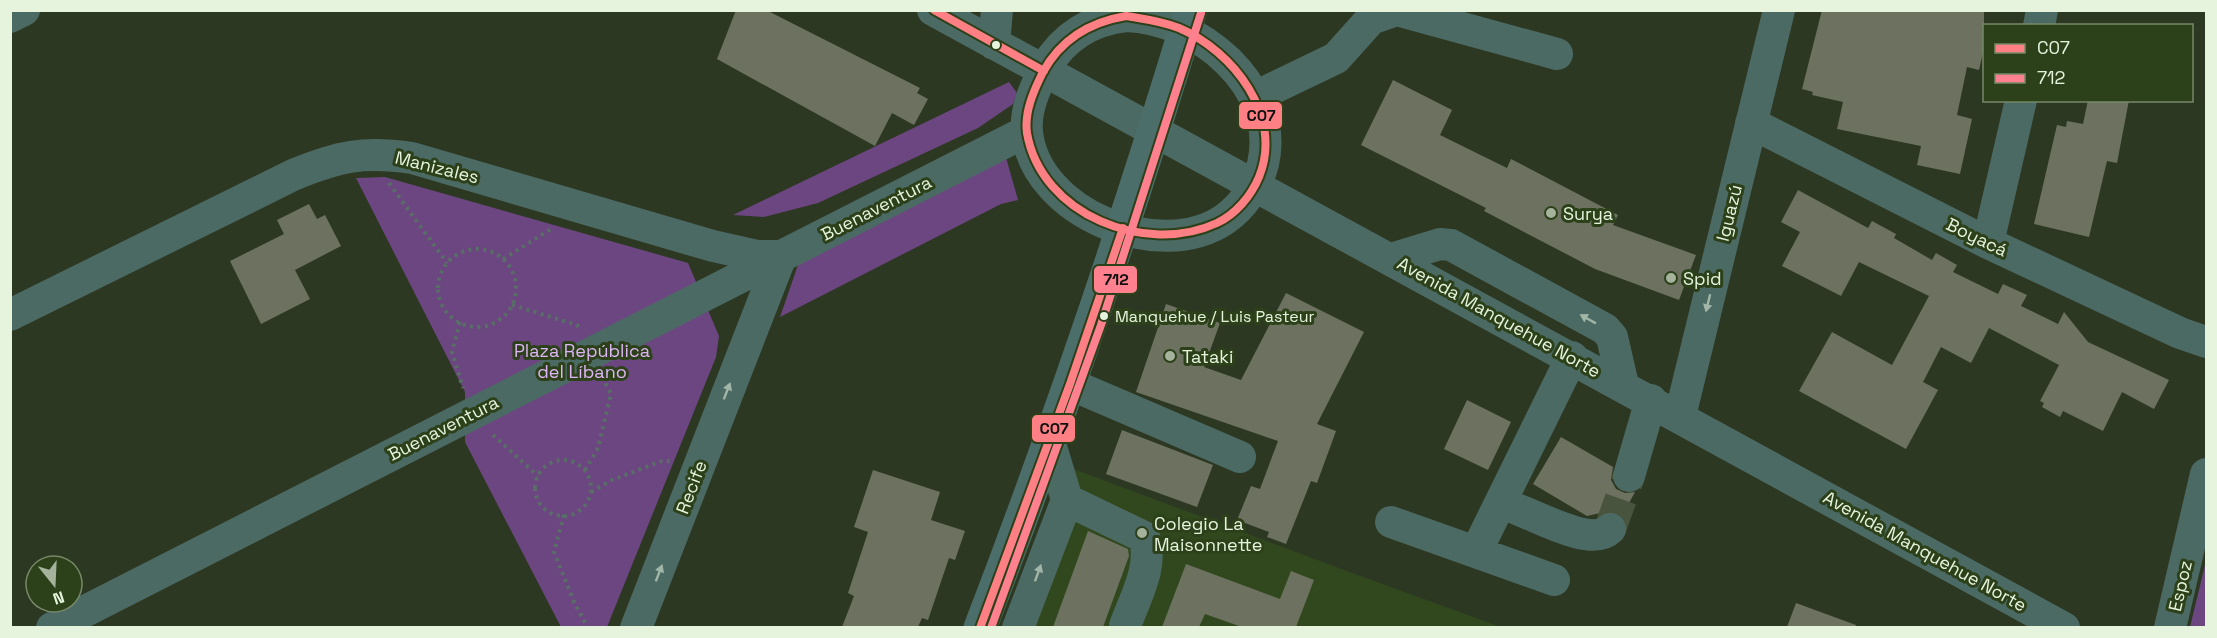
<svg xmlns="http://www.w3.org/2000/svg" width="2217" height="638" viewBox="0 0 2217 638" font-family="'Space Grotesk',sans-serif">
	<rect width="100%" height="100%" fill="#2d3823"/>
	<path fill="#31481e" d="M1063,465L1336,567L1501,627L1003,628Z"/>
	<path fill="#6c4680" d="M1009,82L1017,93L1013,104L978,128L818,203L764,217L733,215Z
		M1005,154L1018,200L1001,204L780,317L799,262Z
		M385,177L688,263L719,336L716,357L607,627H561L465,442V392L356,178Z
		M2206,561V627H2190Z"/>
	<path fill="#6c725f" d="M736,10H766L920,88L917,93L928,99L914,125L892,113L875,146L717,59Z
		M1822,10H1984V48L1979,70L1967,67L1957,115L1972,119L1960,174L1917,165L1921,146L1837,129L1843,102L1812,95L1813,92L1802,89Z
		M1393,80L1452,110L1440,135L1507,168L1511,159L1618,215L1613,225L1696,255L1679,300L1595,269L1484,211L1486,208L1361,145Z
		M2088,100H2129L2117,163L2107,161L2089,237L2034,224L2057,125L2066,127L2067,121L2083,124Z
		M1798,190L1868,228L1872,221L1896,234L1894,238L1932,260L1936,253L1957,265L1953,272L1998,294L2003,284L2027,295L2021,306L2058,324L2064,312L2088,342L2169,380L2154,409L2122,392L2103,431L2063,411L2060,417L2042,407L2044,403L2040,401L2059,365L1989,328L1971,363L1941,347L1923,382L1938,390L1906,449L1799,391L1832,332L1892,365L1929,296L1859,262L1841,296L1782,266L1800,232L1781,222Z
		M309,204L317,219L325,215L341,246L295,270L310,299L261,324L230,261L284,234L277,220Z
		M1286,293L1364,332L1317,424L1336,431L1317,483L1311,481L1286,544L1267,537L1269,532L1237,520L1251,486L1260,489L1278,441L1136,392L1166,304L1220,323L1204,367L1241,380Z
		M1467,400L1511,422L1488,470L1444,449Z
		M1122,430L1213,465L1197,507L1106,474Z
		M1561,437L1613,467L1611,480L1616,489L1625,493L1635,492L1622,516L1609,511L1587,516L1533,484Z
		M873,470L940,492L931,520L965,531L955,560L949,558L928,620L922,618L918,627H842L854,596L848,593L868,532L854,527Z
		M1088,531L1128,549L1129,556L1103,627H1053Z
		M1186,564L1280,599L1291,571L1314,580L1296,627H1242L1205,614L1199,627H1162Z
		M1796,603L1856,625V627H1787Z"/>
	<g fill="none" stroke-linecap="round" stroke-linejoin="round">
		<path stroke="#49543f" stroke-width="32" stroke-dasharray="32 16" stroke-linecap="butt" d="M1610,529L1629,476"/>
		<path stroke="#586e66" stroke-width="4" stroke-dasharray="3 4.5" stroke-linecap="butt" d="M389,183L447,263
			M438 288a39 39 0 1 1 78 0a39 39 0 1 1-78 0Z
			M503,259L551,229
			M512,305L577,325L579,329
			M460,322L452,352L463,388
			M493,435L538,476
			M535 488a28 28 0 1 1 56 0a28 28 0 1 1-56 0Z
			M585,470L598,448L611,394L603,379
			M591,492L612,480L662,461H670
			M564,515L554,552L574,602L588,628"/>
		<path stroke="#4c6a64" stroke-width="32" d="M933,10L2064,628
			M1397,10L1557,54
			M1126,16C1198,18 1281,86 1263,164C1258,185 1243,206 1225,219C1160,264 1035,213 1027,132C1025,109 1035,87 1046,67C1064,36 1091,20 1126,16Z
			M10,17L24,10
			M2039,26L2042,10
			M994,44L997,10
			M1255,97L1336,58L1371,19L1397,10
			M1751,123L1988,243L2180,333L2206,342
			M1988,243L2021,100
			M1391,259L1440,244L1451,245L1605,329L1612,337L1623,385
			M10,315L293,175C339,156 363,151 412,158L713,246L758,256H781L636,628
			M1070,384L1240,457
			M1680,416L1779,10
			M1629,476L1651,400
			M1067,500L1144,537C1154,566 1135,598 1125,626
			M1519,510C1541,518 1592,547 1610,529
			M1391,522L1554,580
			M1476,552L1572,357
			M52,628L1027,131
			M1018,628L1067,500L1049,440
			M2170,628L2206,474"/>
		<path stroke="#4c6e6a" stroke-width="33" d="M980,628C1058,425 1128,219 1191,10"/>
		<defs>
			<path id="bus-1" d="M934,10L1044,71
				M1126,16C1144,19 1161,21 1179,28C1233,51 1284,116 1259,177C1251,196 1236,214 1217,223C1146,256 1041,215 1027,133C1024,112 1034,90 1043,72C1061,39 1090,22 1126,16Z
				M980,628L1070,384L1123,228"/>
			<path id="bus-2" d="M991,628L1101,325L1201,13"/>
		</defs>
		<use href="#bus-1" stroke="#2c411a" stroke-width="12"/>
		<use href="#bus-2" stroke="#2c411a" stroke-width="12"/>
		<use href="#bus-1" stroke="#ff8084" stroke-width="8"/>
		<use href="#bus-2" stroke="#ff808e" stroke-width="8"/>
	</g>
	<defs><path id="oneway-solid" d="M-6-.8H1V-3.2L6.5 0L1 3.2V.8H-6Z" transform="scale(1.5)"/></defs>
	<g fill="#a1b6a7">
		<use href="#oneway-solid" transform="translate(1708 303) rotate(104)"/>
		<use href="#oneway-solid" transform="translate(1588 319) rotate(-151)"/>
		<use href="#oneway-solid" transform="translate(727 391) rotate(-69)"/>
		<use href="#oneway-solid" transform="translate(659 573) rotate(-69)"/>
		<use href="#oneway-solid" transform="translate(1038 573) rotate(-70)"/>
	</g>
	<g fill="#e6f4dd" stroke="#2c411a" stroke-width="2">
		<circle cx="996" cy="45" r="5"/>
		<circle cx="1104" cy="316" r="5"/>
	</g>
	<g fill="#a5b29c" stroke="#2c411a" stroke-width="2">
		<circle cx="1551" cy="213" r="6"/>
		<circle cx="1671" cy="278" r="6"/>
		<circle cx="1170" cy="356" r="6"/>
		<circle cx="1142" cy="533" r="6"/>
	</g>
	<g text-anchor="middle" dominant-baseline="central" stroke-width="6" stroke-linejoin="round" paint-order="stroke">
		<g font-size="16" fill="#e6f4dd" stroke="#2c411a" text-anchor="start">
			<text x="1115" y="316">Manquehue / Luis Pasteur</text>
		</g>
		<g font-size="18" fill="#e6f4dd" stroke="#2c411a">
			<text transform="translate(437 167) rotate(14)">Manizales</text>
			<text transform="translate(876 208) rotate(-27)">Buenaventura</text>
			<text transform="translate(1729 213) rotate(-76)">Iguazú</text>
			<text transform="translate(1977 237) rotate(26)">Boyacá</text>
			<text transform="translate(1499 317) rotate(29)">Avenida Manquehue Norte</text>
			<text transform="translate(443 428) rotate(-27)">Buenaventura</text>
			<text transform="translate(691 487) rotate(-69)">Recife</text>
			<text transform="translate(1925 551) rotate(29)">Avenida Manquehue Norte</text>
			<text transform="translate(2180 586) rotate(-77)">Espoz</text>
		</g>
		<g font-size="18" fill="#e6f4dd" stroke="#2c411a" text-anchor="start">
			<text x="1563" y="213">Surya</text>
			<text x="1683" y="278">Spid</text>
			<text x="1182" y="356">Tataki</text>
			<text x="1154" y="523">Colegio La<tspan x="1154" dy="21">Maisonnette</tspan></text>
		</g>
		<g font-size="18" fill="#deb5f6" stroke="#2c411a">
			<text x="582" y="350">Plaza República<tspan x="582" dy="21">del Líbano</tspan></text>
		</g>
	</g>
	<g stroke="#2c411a" stroke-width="2">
		<rect x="1238" y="101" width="45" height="29" rx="6" fill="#ff8084"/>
		<rect x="1093" y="265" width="45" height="29" rx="6" fill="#ff808e"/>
		<rect x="1031" y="414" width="45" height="29" rx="6" fill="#ff8084"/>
	</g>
	<g font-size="16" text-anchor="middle" font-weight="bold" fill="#111">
		<text x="1261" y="121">C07</text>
		<text x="1116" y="285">712</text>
		<text x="1054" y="434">C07</text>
	</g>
	<rect width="2217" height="638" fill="none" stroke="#e6f4dd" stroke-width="24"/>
	<rect x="1983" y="24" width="210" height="78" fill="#2c411a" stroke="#768968" stroke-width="1.5"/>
	<rect x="1995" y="44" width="30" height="9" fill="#ff8084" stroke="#768968" stroke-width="1.5"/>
	<text x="2037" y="54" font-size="18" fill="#e6f4dd">C07</text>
	<rect x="1995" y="74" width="30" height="9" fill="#ff808e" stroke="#768968" stroke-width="1.5"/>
	<text x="2037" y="84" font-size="18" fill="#e6f4dd">712</text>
	<g transform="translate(54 584) rotate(162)"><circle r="28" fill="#2c411a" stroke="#768968" stroke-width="1.5"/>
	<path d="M0-4.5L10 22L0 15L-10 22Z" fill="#a5b29c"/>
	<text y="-9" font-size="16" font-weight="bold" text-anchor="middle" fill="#e6f4dd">N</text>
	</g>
</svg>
